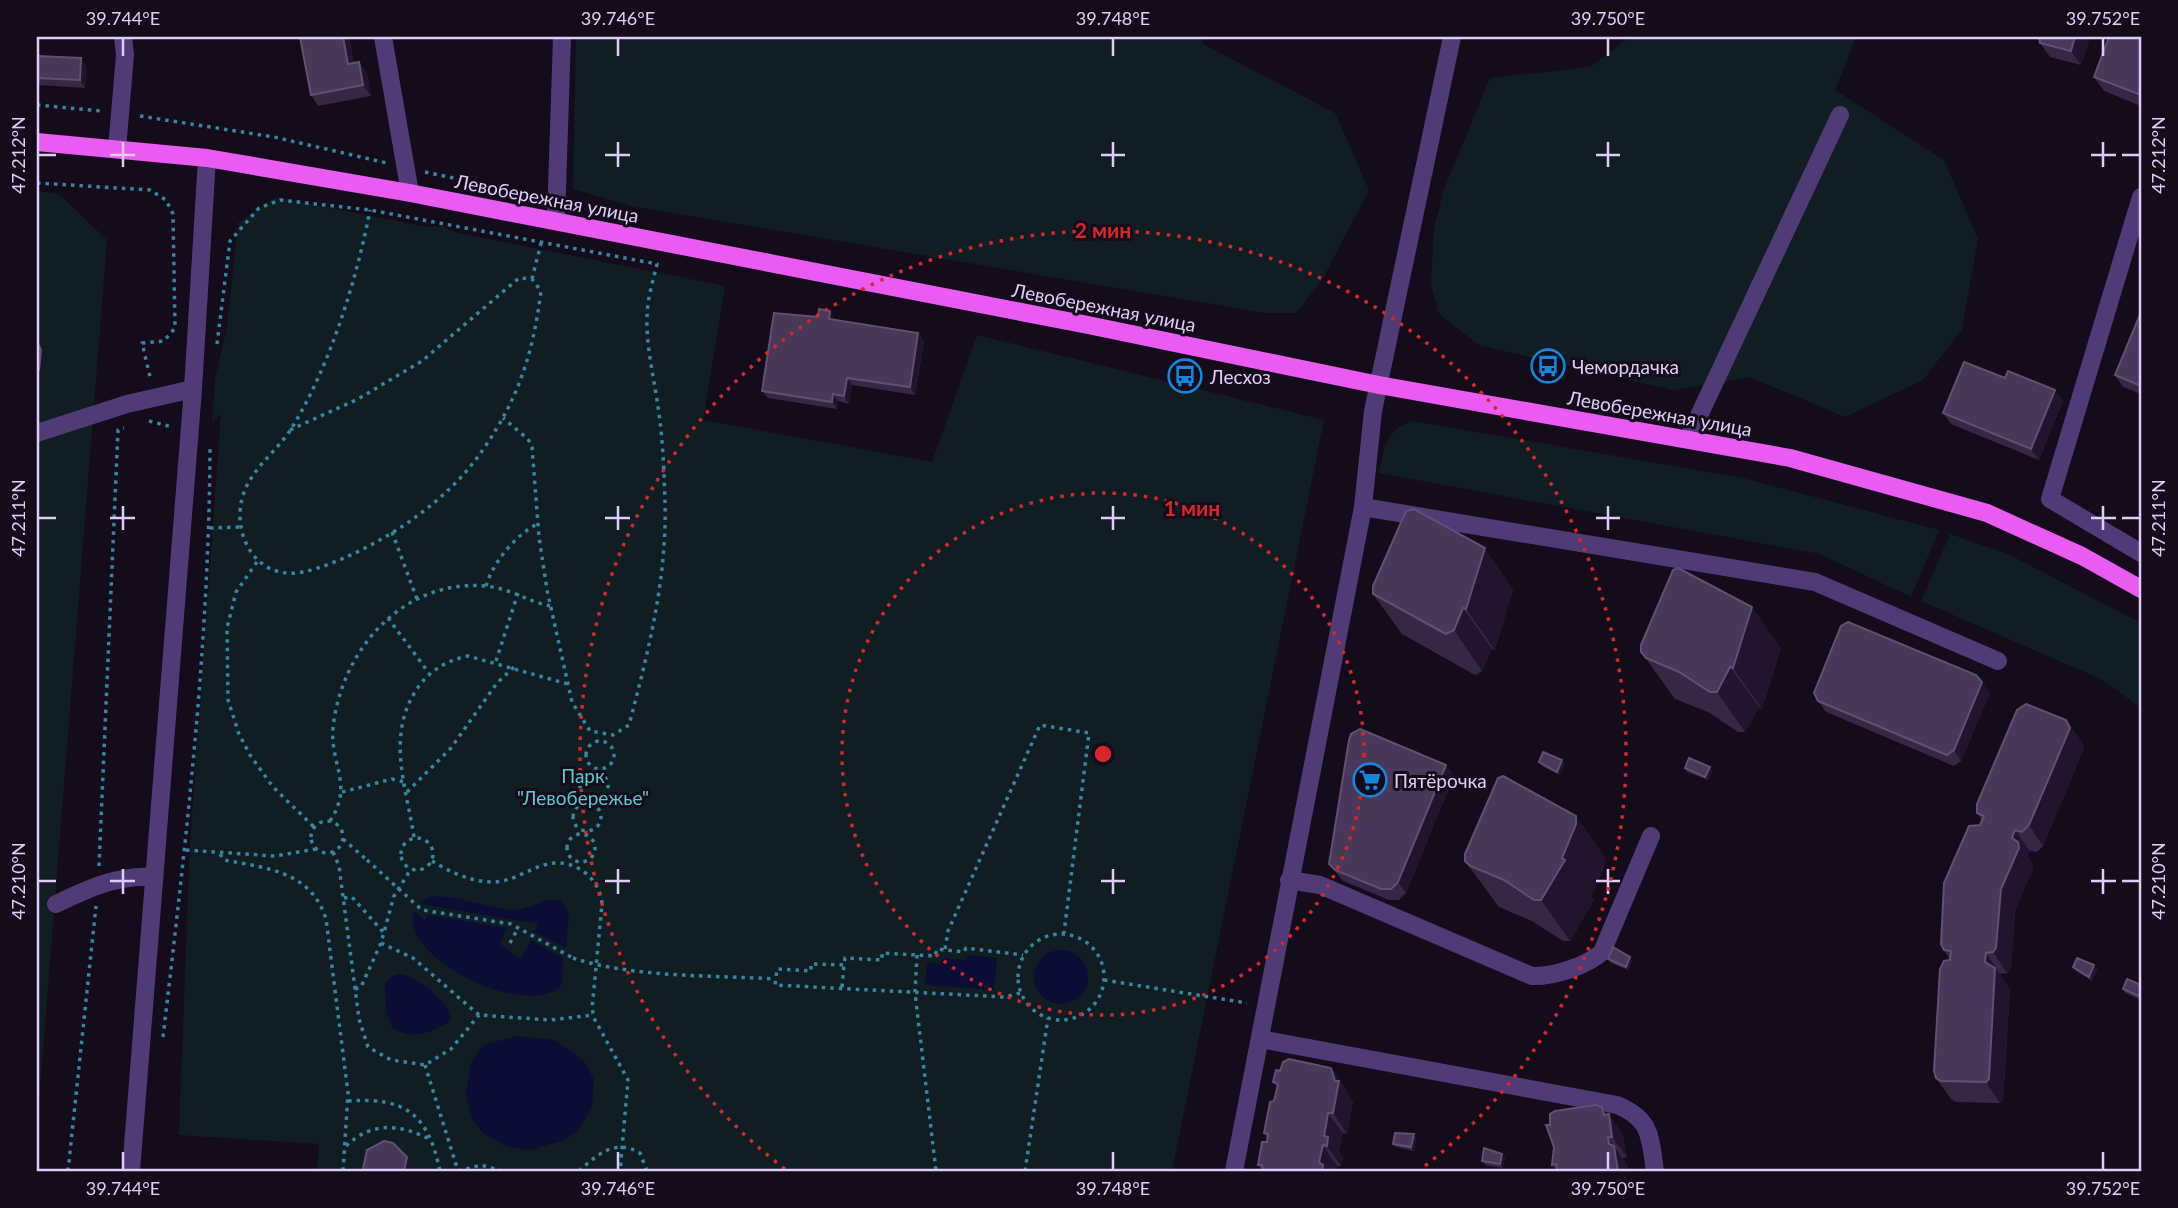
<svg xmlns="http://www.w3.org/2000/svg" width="2178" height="1208" viewBox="0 0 2178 1208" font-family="Lato,sans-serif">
	<rect width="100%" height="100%" fill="#140c1b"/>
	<path fill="#101e24" d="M576,37H1203V44L1335,113L1369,190L1322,280L1296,313H1265L631,206L573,189Z
		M1630,37H1856L1835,90L1944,160L1978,239L1962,329L1923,380L1845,417L1750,377L1673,390L1479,345L1439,314L1431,284L1434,228L1444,189L1490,78L1590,67Z
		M37,191L59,194L107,240L37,1126Z
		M275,197L427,227L442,226L458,233L725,286L703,420L932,462L977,335L1324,420L1172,1171H317L319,1144L179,1135L190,843L221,414L212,422L215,379L227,328L238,223Z
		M1412,421L1743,478L1939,530L1911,597L1820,554L1379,473C1384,449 1386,429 1412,421Z
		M1950,534L2008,554L2141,623V708L2103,680L1921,601Z"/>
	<path fill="#0c0d34" d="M429,897C457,894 485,908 512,910C530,911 541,897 561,900L569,915L566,948L534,932L538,924L420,904Z
		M414,911L425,920L427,915L507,928L500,944L521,959L531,940L563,958L562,984C534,1022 399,961 414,911Z
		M1034 977a27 27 0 1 1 54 0a27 27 0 1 1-54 0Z
		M968,955L997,958L994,990L925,985L927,962L940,964L941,958L967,960Z
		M396,974C416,974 448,1000 451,1020C435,1032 410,1042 392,1027L386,1011L385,983Z
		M517,1036L555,1040L584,1061L594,1080L592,1106L586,1118L576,1132L564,1140L530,1150L507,1147L483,1133L472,1119L466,1094L471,1062L483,1045Z"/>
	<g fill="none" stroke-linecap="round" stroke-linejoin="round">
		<path stroke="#3685a2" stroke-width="3.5" stroke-dasharray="3.5 5" stroke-linecap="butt" d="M37,105L101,111
			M140,116L274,137L387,163
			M425,172L473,182L472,187
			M37,183L150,190L166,200L173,214L175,328L164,341L142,343L151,381
			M532,279L541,243
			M217,344L230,241L259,208L280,200L370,210L657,264C653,281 647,300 647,317C646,347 654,377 658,407C663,439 664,472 665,503C667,579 648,653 629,725L613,735L590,731L572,702L547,590L539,537L532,447L528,439L503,418
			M149,421L172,427
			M290,430L358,399L422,361L519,278L532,279L541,291C533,352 520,396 484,448C466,475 443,497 417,516C388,538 339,564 303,572C265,580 239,549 240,513C241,475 273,457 291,429C329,369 357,279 370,210
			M210,528L241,527
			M392,532L417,599
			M257,562L236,592L227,628L228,700L239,734L250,755L273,787L314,827
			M486,586C493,562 516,535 537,524
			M388,618L429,673
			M496,661L518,593
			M586 755a14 14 0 1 1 28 0a14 14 0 1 1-28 0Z
			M580 786a14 14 0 1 1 28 0a14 14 0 1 1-28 0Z
			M342,792L392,779L404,782
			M407,792L451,748L497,683L514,667
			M573 817a14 14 0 1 1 28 0a14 14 0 1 1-28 0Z
			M311 837a16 16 0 1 1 32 0a16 16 0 1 1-32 0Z
			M330,821C354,785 330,765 333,728C341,650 403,579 485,586C510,588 528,602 551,606
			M567 848a14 14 0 1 1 28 0a14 14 0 1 1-28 0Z
			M414,837C406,786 385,733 419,686C432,669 448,660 468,656L568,684
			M401 854a16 16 0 1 1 32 0a16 16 0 1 1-32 0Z
			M343,839L367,860
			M186,850L275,856L316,849
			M333,852L339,866L359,1019L368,1047L391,1060L425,1065L451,1049L479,1015
			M220,854L224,860C266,868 311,871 326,919L348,1093L343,1171
			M432,861C450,872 471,882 493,882C511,882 527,870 544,865C572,856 600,877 602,904L592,1009L595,1020L628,1080L620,1171
			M99,866L118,430L124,428
			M344,898L352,897L384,933
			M1018 977a43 43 0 1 1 86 0a43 43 0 1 1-86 0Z
			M381,943L413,958L479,1015L550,1020L593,1015
			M510,943L517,930
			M945,949L948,931L1040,725L1089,733L1064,933
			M917,955L915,993L936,1171
			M573,958C634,978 712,975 775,979
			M1104,980L1247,1003
			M842,987L844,965
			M355,989L361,987L381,943L394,896L411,869
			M1020,993L1005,997L775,985L777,969L811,971V964L844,965L845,958L882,960V953L935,956L937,949L964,952L966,948L1023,955
			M163,1037C186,842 209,645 210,449
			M425,1065L458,1171
			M348,1101C406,1097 428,1114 440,1171
			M346,1146C372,1121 401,1124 431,1140
			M68,1171L96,906
			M458,1171L481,1165L502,1171
			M579,1171C597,1155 615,1138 640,1153L647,1171
			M1025,1171L1048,1018"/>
		<path stroke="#513b76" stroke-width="18" d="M383,37L410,193
			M117,149L125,55L123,37
			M2141,197L2050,499L2141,553
			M556,220L562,37
			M37,433L127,404L193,389
			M1688,439L1840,115
			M1363,507L1815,582L1998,661
			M1289,880L1320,885L1532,976C1552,977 1587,966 1602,952L1651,836
			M56,904C87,889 119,874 154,877
			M1260,1039L1617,1105C1652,1119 1650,1138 1655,1171
			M131,1171L193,389L207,158
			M1234,1171L1363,507L1373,411L1452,37"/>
		<path stroke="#ea5bf1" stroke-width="18" d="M37,142L207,158L410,193L1088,325L1379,385L1790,458L1987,513L2082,556L2141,589"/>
		<path stroke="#3685a2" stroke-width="3.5" stroke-dasharray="3.5 5" stroke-linecap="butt" d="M367,860L422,910L511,924L573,958"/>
	</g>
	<path fill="#382647" d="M300,37H349L354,63L359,62L367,73L371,96L318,106L311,95Z
		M2039,37H2090L2081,65L2050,57L2040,43Z
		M2141,37V106L2104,91L2094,77Z
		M37,56L86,65L85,88L37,85Z
		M2141,312V394L2123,387L2115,375Z
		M818,317L835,319V320L918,333L924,341L915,395L852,385L849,404L838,401L837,409L768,398L762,391Z
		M2063,401L2039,460L1951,424L1943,413Z
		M1513,589L1495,650L1492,649L1482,671L1475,675L1402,634L1373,594Z
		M1781,648L1762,709L1759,707L1745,732H1738L1708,712L1675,699L1641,652Z
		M1990,693L1961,761L1954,766L1826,712L1818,701Z
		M2066,720L2081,741L2084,748L2043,846L2037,852L2030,851L2027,856L2032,863L2033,868L2015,910L2011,968L2007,973L2000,974V975L2010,989L2003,1100L2000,1103L1956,1102L1951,1099L1936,1078L1950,960L1944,950L1982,820L1977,813Z
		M1539,762L1565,763L1560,775L1542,766Z
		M1446,765L1454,776L1406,893L1399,900H1389L1343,881L1329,864Z
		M1710,767L1712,771L1708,780L1687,772L1685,768Z
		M1605,857V864L1591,897L1594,900L1570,941H1563L1532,921L1499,907L1465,861Z
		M1630,957L1632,961L1628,970L1611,963L1608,959Z
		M2094,965L2097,969L2092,981L2076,971L2073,967Z
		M2141,985V1000L2125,993L2123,989Z
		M1331,1068L1346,1089L1347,1094L1353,1102L1347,1134L1343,1133L1339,1152L1343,1157L1341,1166H1337L1263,1171L1258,1165L1267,1142V1138L1264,1133L1274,1101L1277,1087L1273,1082L1280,1071Z
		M1607,1115L1623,1135L1627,1157L1623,1158V1159L1628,1167L1629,1171H1557L1552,1165Z
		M1414,1134L1416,1138L1414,1151L1396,1147L1393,1144Z
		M1505,1157L1503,1168L1485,1165L1482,1161Z"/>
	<path fill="#22142e" d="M343,37H349L356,75L348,64Z
		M2075,37H2090L2081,65L2071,51Z
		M81,58L86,65L85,88L80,80Z
		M359,62L367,73L371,96L363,85Z
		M830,311L835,319L834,327L829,319Z
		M918,333L924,341L915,395L910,387Z
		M37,341L44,354L42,373L37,379Z
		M847,378L852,385L849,404L844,396Z
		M2055,390L2063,401L2039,460L2031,449Z
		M833,394L838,401L837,409L832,402Z
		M1485,548L1513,589L1495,650L1466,609Z
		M1752,607L1781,648L1762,709L1733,668Z
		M1463,608L1492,649L1482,671L1454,630Z
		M1730,667L1759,707L1745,732L1717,692Z
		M1982,682L1990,693L1961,761L1954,750Z
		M2066,720L2081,741L2084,748L2043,846L2029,825Z
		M1562,760L1565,763L1560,775L1557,772Z
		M1446,765L1454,776L1406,893L1398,882Z
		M1710,767L1712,771L1708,780L1705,777Z
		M1576,816L1605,857V864L1591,897L1594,900L1570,941L1541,900L1562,858Z
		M2015,830L2030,851L2027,856L2032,863L2033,868L2015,910L2011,968L2007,973L1993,952L2001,889L2012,838Z
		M1986,953L2010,989L2003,1100L2000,1103L1986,1082Z
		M1630,957L1632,961L1628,970L1626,967Z
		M2094,965L2097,969L2092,981L2089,977Z
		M1331,1068L1346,1089L1347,1094L1353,1102L1347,1134L1333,1113L1335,1081Z
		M1602,1107L1609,1118V1114L1623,1135L1627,1157L1612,1137Z
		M1328,1113L1343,1133L1339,1152L1343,1157L1341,1166L1327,1146L1324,1136Z
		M1414,1134L1416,1138L1414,1151L1411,1147Z
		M1608,1137L1628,1167L1629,1171H1618L1609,1144Z
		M1323,1145L1337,1166L1336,1171H1322L1319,1162Z
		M1502,1154L1505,1157L1503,1168L1500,1164Z
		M407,1157L412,1164L410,1171H404Z"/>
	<path fill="#4a385b" stroke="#614f74" stroke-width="2" d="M300,37H343L348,64L359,62L363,85L311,95Z
		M2039,37H2075L2071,51L2040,43Z
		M2109,37H2141V95L2094,77Z
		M37,56L81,58L80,80L37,78Z
		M819,309L830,311L829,319L918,333L910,387L847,378L844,396L833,394L832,402L762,391L774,313L818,317Z
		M2141,312V386L2115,375Z
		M37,342L41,350L39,370L37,372Z
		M1964,362L2005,378L2008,371L2055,390L2031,449L1943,413Z
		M1414,509L1485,548L1466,609L1463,608L1454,630L1446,634L1373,594V586L1406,511Z
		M1678,568L1752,607L1733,668L1730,667L1717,692H1710L1679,672L1646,658L1641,652V645L1673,570Z
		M1848,622L1976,675L1982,682L1954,750L1947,755L1818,701L1814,693L1841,626Z
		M2026,704L2066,720L2070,728L2029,825L2022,832L2015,830L2012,838L2018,842L2019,848L2001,889L1996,948L1993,952L1986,953L1985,962L1995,968L1989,1079L1986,1082L1941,1081L1936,1078L1934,1071L1940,969L1944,961L1950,960L1951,951L1944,950L1941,944L1944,883L1969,826L1980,825L1984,816L1977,813V804L2017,710Z
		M1360,729L1446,765L1398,882L1391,889H1381L1335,870L1329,864L1349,740L1351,734Z
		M1543,752L1562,760L1557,772L1539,762Z
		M1689,758L1710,767L1705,777L1685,768Z
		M1503,776L1576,816V824L1562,858L1565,860L1541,900H1534L1504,880L1470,866L1465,861V854L1498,778Z
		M1613,947L1630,957L1626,967L1608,959Z
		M2077,958L2094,965L2089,977L2073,967Z
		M2127,979L2141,985V992L2139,996L2123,989Z
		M1289,1059L1331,1068L1335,1081H1339L1333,1113H1328L1325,1131L1324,1136L1328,1137L1327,1146L1323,1145L1319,1162L1323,1165L1322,1171H1263L1262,1165H1258L1262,1142H1267L1268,1134L1264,1133L1270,1102L1274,1101L1278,1084L1273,1082L1276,1070L1280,1071L1283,1062Z
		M1596,1105L1602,1107L1604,1115L1609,1114L1612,1137H1608L1609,1144L1614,1146L1618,1171H1558L1556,1164L1552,1165L1554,1147L1546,1125H1550V1114L1555,1111Z
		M1395,1133L1414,1134L1411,1147L1393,1144Z
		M384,1141L393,1143L407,1157L404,1171H365L363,1169L367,1150Z
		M1484,1148L1502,1154L1500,1164L1482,1161Z"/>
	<path fill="none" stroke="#e0cbfa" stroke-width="2.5" d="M123,38V56M618,38V56M1113,38V56M1608,38V56M2103,38V56M123,142V167M618,142V167M1113,142V167M1608,142V167M2103,142V167M38,155H56M110,155H135M605,155H630M1101,155H1125M1596,155H1620M2091,155H2116M2122,155H2140M123,506V530M618,506V530M1113,506V530M1608,506V530M2103,506V530M38,518H56M110,518H135M605,518H630M1101,518H1125M1596,518H1620M2091,518H2116M2122,518H2140M123,869V894M618,869V894M1113,869V894M1608,869V894M2103,869V894M38,881H56M110,881H135M605,881H630M1101,881H1125M1596,881H1620M2091,881H2116M2122,881H2140M123,1152V1170M618,1152V1170M1113,1152V1170M1608,1152V1170M2103,1152V1170"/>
	<g fill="none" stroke="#d62828" stroke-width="3.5" stroke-dasharray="3.5 7">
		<circle cx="1103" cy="754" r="261"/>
		<path d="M785 1169A523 523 0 1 1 1421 1169"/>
	</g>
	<defs>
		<symbol id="bus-ring" viewBox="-11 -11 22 22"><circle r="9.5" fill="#140c1b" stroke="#1387de" stroke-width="1.5"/><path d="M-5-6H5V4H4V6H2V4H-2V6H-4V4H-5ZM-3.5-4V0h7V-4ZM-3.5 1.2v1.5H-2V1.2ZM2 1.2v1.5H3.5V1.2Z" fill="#1387de"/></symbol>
		<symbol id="supermarket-ring" viewBox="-11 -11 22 22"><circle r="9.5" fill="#140c1b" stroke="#1387de" stroke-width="1.5"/><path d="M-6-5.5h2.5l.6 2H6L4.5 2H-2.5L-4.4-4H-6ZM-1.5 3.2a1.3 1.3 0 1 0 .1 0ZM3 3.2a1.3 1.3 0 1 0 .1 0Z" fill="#1387de"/></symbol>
	</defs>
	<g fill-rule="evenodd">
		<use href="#bus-ring" x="1529" y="347" width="38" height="38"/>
		<use href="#bus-ring" x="1166" y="357" width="38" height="38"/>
		<use href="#supermarket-ring" x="1351" y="761" width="38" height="38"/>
	</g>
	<g text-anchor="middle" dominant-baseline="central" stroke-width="6" stroke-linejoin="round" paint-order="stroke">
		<g font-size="19" fill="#e0cbfa" stroke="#140c1b">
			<text transform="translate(547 198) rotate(11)">Левобережная улица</text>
			<text transform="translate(1104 307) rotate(11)">Левобережная улица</text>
			<text transform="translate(1660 413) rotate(10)">Левобережная улица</text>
		</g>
		<g font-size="19" fill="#e0cbfa" stroke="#140c1b" text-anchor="start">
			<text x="1572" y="366">Чемордачка</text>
			<text x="1210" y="376">Лесхоз</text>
			<text x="1394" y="780">Пятёрочка</text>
		</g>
		<g font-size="19" fill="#5ec9d3" stroke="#140c1b">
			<text x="583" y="775">Парк<tspan x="583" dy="22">"Левобережье"</tspan></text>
		</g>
	</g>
	<circle cx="1103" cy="754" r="10" fill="#d62828" stroke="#140c1b" stroke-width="3.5"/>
	<g font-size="21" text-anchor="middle" font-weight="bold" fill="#d62828" stroke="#140c1b" stroke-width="6" stroke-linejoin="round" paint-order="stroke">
		<text x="1103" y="238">2 мин</text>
		<text x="1192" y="516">1 мин</text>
	</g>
	<rect width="2178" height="1208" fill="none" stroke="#140c1b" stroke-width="77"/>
	<rect x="38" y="38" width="2102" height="1132" fill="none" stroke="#e0cbfa" stroke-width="2.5"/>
	<g font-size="18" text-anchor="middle" fill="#e0cbfa">
		<text x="123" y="25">39.744°E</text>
		<text x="618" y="25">39.746°E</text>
		<text x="1113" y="25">39.748°E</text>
		<text x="1608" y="25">39.750°E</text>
		<text x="2103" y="25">39.752°E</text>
		<text transform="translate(19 155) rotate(-90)" y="6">47.212°N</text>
		<text transform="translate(2159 155) rotate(-90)" y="6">47.212°N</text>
		<text transform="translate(19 518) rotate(-90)" y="6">47.211°N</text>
		<text transform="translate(2159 518) rotate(-90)" y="6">47.211°N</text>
		<text transform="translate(19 881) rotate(-90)" y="6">47.210°N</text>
		<text transform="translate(2159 881) rotate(-90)" y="6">47.210°N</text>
		<text x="123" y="1195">39.744°E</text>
		<text x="618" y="1195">39.746°E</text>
		<text x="1113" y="1195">39.748°E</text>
		<text x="1608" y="1195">39.750°E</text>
		<text x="2103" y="1195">39.752°E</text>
	</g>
</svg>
